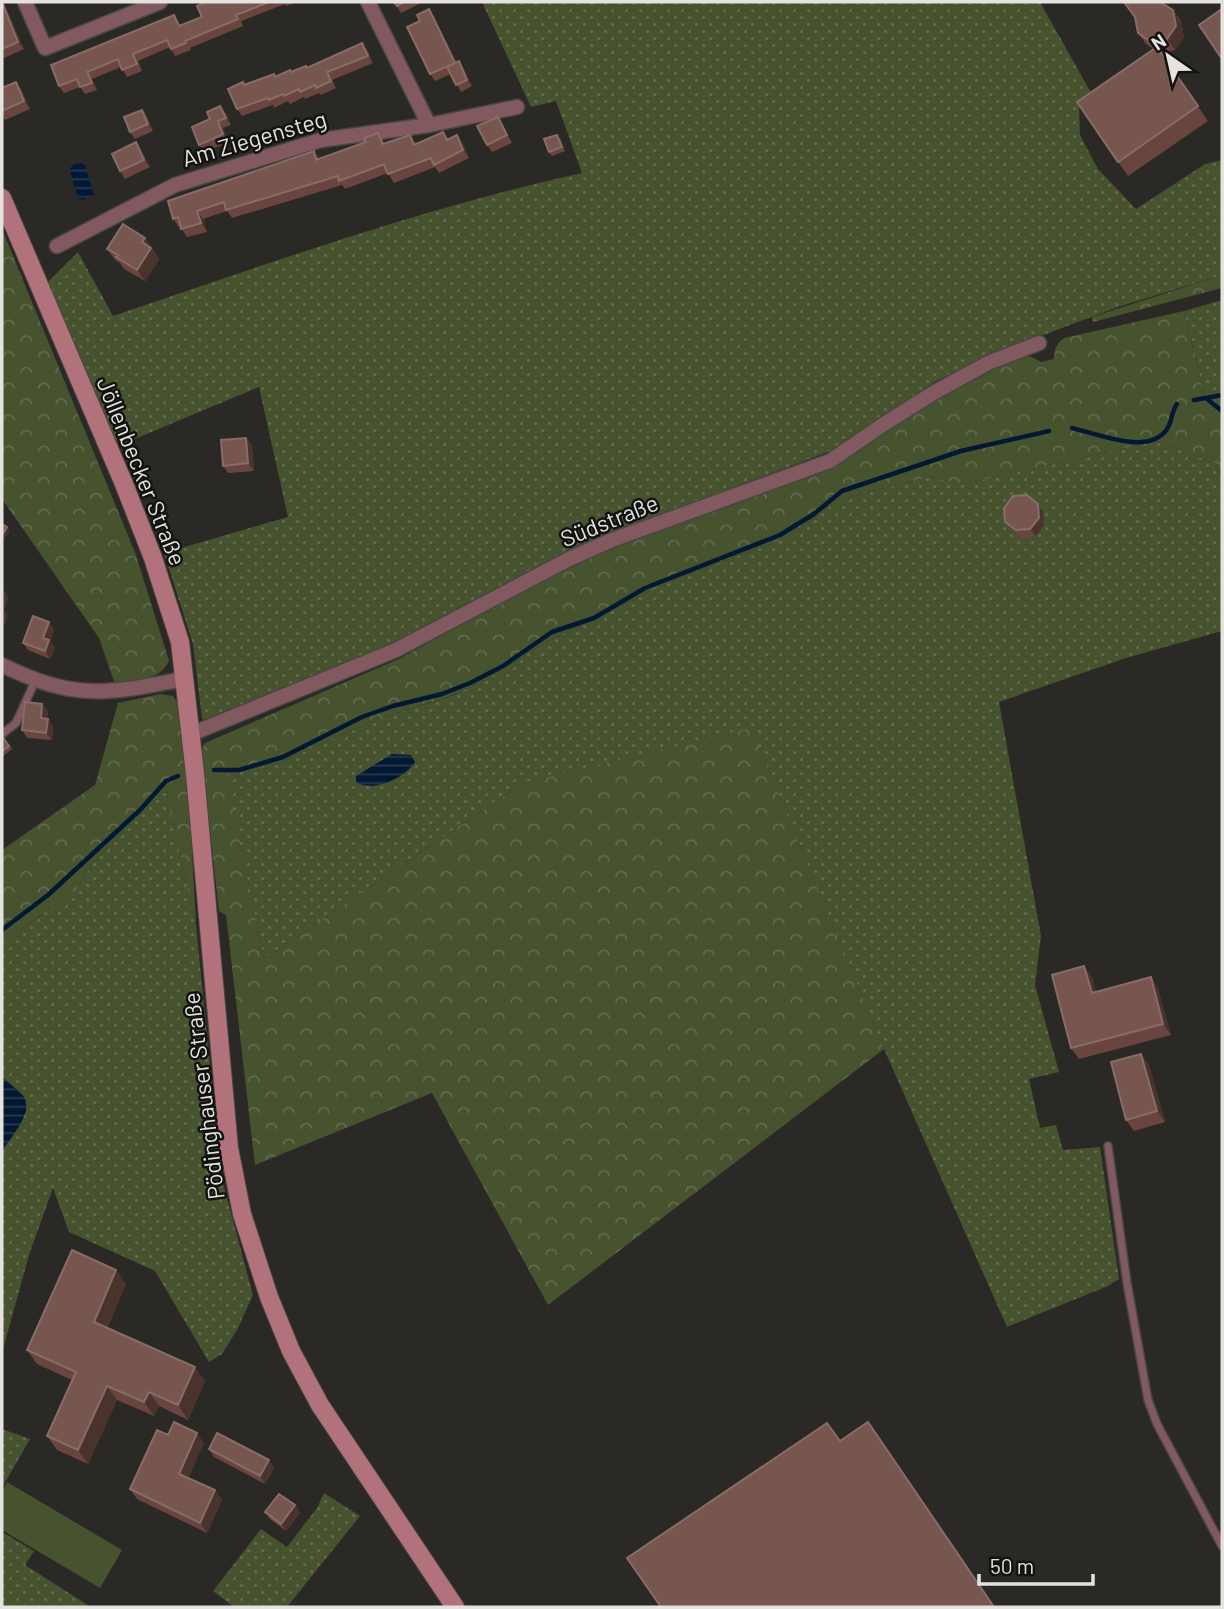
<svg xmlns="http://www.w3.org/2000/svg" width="1224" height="1609" viewBox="0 0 1224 1609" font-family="Barlow,sans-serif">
	<defs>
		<pattern id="grass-dots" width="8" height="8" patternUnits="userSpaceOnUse" patternTransform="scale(1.75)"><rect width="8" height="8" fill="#47522f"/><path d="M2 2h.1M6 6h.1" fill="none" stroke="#616b4d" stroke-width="1.8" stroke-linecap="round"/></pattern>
		<pattern id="forest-crowns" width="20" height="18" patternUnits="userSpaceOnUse" patternTransform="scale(1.75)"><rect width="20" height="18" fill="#47522f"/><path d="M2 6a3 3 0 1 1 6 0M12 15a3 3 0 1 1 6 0" fill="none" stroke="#616b4d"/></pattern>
		<pattern id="water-rules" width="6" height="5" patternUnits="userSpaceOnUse" patternTransform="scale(1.75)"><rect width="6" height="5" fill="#031832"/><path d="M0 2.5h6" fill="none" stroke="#28394f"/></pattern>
	</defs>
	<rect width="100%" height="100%" fill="#2a2925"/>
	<path fill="url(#grass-dots)" d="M482,2H1040L1094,98L1079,108L1080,135L1098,169L1136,209L1205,164L1222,160V275L1118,307L995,353L936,381L830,451L610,534L542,565L394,648L210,722L202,719L193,644L164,553L288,517L259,387L118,446L47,283L78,252L113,316C267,264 422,208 582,173L556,101L531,107Z
		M1222,300V408L1204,394L1184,311Z
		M1157,441L1217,464L1222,480V631L1126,658L999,702L1041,936L1035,985L1059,1072L1029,1079L1040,1128L1056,1125L1063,1150L1100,1147L1119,1279L1108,1286L1007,1327L884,1049L751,729L523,783L264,959L225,774L279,763L377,719L449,697L489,678L548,641L680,577L784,539L839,500L929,477L964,484Z
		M165,785L196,925L221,1176L253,1295L237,1330L222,1354L209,1362L155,1271L69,1232L53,1188L29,1255L2,1353V1151L26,1111L23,1095L2,1077V943L75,891L93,863Z
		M2,1429L30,1439L2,1488Z
		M324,1493L360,1516L287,1607H234L213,1591L261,1529L287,1547L317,1508Z
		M2,1532L34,1551L25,1565L91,1607H2Z"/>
	<path fill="url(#forest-crowns)" d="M2,229L136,555L169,661C160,681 134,680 115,684L99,638L2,499Z
		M1222,275V288L1093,322L1092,317Z
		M1184,311L1204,394L1222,408V480L1217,464L1157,441L964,484L929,477L839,500L784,539L680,577L548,641L489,678L448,697L377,719L279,763L226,774L264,959L523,783L751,728L884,1049L548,1305L432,1093L255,1165L226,915L219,911L201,750L205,743L401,658L573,563L831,467L938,397L989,371L1022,356L1032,357L1041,362L1054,359C1054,349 1057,343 1064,338Z
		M160,694L173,696L180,707L188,777L196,925L165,786L93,863L75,891L2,943V850L95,785L118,703Z"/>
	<path fill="#47522f" d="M7,1482L122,1550L100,1588L2,1530V1491Z"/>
	<path fill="url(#water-rules)" d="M81,163L85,165L94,195L83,200L78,198L69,169L75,164Z
		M392,754L411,755L415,762C405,778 373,793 356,782V776Z
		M2,1077C8,1083 17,1089 23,1096C35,1112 10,1138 2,1151Z"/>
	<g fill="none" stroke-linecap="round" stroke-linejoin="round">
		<path stroke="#031832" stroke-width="4.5" d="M1207,399L1222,411
			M1194,400L1222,395
			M1072,428C1098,434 1149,456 1167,429C1173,420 1171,412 1177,404
			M214,770H239L283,757L362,717L393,706L442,694L470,683L503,666L552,632L594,618L645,588L780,535L814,514L842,491L961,451L1049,431
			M2,930L48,895L140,810L166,781L178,776"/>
		<defs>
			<path id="service" d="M2,734L16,723L35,681
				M1108,1146L1127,1283L1148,1400L1157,1424L1222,1546"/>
			<path id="minor" d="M25,2L45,48L160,2
				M368,2L429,125
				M57,246L175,185L321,140L429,125L517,107
				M2,665C75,701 107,694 184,679
				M191,734L396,650L569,559L612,540L830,461L884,424L935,392L988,363L1039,343"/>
			<path id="secondary" d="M2,198L124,484L153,558L180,642L195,774L229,1148L242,1214L269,1297L291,1351L320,1405L455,1607"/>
		</defs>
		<use href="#service" stroke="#484743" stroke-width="10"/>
		<use href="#minor" stroke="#484743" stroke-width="17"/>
		<use href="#secondary" stroke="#484743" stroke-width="20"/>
		<use href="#service" stroke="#81595e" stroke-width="7"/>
		<use href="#minor" stroke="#81595e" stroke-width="14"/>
		<use href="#secondary" stroke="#b2727b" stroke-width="18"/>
	</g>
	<path fill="#6a453f" d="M2,2L24,49L2,59Z
		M206,2H298L286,6L285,4L241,21L243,26L190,48L191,50L175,56L170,47L138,61L142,71L127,77L121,67L92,79L97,90L85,94L80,87L64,93L59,86L174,15L180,26L202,17Z
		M394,2H421V3L401,13Z
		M1123,2H1164L1162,3L1173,10L1181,21L1184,37L1175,50L1161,53L1208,121L1128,176L1077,102L1153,49L1146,44L1138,33L1135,18Z
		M434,16L456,62L463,68L472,86L461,92L451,74L435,81L430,74Z
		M368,51L373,63L332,80L336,88L321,95L319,93L305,99L304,97L290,104L288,101L274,108L273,105L242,116L237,109L245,85Z
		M2,88L22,90L30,109L5,120L2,115Z
		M226,113L231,125L223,128L229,142L205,152L199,145L192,127Z
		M147,117L153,131L135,139L130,132Z
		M498,117L512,143L492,152L487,145Z
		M443,132L448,139L463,143L469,158L439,173L435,167L394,183L388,173L345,189L342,185L232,218L227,211L203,219L207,232L187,237L180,226L179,227L173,219L314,151L319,159L385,144L410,135L416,144Z
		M560,138L565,151L552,156L549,152Z
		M136,142L141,150L150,167L125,179L120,171Z
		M145,238L159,259L145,281L124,269L120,263L115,260L107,249Z
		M246,438L252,445L254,471L228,473L223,466Z
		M1043,511L1044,525L1036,536L1022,538L1011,529L1005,522Z
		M54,629L50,641L55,648L50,659L28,650L23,643Z
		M48,711L47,719L53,726L52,740L27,738L22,730Z
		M2,736L12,749L2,757Z
		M1092,977L1096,992L1151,977L1158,989L1171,1035L1079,1059L1071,1048Z
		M1141,1054L1149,1065L1165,1122L1134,1131L1126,1120Z
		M126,1284L107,1328L205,1381L188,1420L159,1406L154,1416L117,1400L88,1464L57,1450L47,1436L72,1380L37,1364L27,1350Z
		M168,1435L204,1443L188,1478L215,1490L222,1500L207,1533L137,1499L130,1489Z
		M209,1449L269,1460L274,1468L265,1484L214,1457Z
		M295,1505L300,1513L286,1531L270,1519L265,1512Z"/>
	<path fill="#4b332d" d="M2,2H4L24,49L18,42Z
		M429,9L434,16L460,69L455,63Z
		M1173,10L1181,21L1184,37L1175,50L1167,39Z
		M362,43L368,51L373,63L368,56Z
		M459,61L463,68L472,86L467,80Z
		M87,72L92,79L97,90L92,83Z
		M16,82L22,90L30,109L24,101Z
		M220,106L226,113L231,125L226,118Z
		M142,110L147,117L153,131L148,124Z
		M218,121L223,128L229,142L223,134Z
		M457,135L463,143L469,158L463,150Z
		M136,142L141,150L150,167L144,160Z
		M197,211L203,219L207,232L201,223Z
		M145,238L159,259L145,281L137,270L142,242Z
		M246,438L252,445L254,471L248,463Z
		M1038,504L1043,511L1044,525L1036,536L1030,529Z
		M7,527L10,531L3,541L2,535Z
		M4,590L9,598L4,609L8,616L3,627L2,625V594Z
		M49,622L54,629L50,641L55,648L50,659L45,651L43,638Z
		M42,704L48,711L46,726L41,718Z
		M48,719L53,726L52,740L46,733Z
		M1084,966L1092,977L1099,1004L1092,993Z
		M1151,977L1158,989L1171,1035L1163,1024Z
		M1141,1054L1149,1065L1165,1122L1157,1111Z
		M116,1270L126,1284L103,1336L94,1322Z
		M195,1367L205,1381L188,1420L178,1405Z
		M107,1386L117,1400L88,1464L78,1450Z
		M149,1392L159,1406L154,1416L144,1402Z
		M197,1433L204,1443L186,1484L179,1474Z
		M269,1460L274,1468L265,1484L260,1476Z
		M215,1490L222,1500L207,1533L200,1523Z
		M295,1505L300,1513L286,1531L281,1524Z"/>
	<path fill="#775650" stroke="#886c67" stroke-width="2" d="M2,2L18,42L2,49Z
		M206,2H269L236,15L238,19L185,41L186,43L171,49L167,40L133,54L137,64L122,70L118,59L87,72L92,83L80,87L77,79L59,86L51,65L174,15L179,26L202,17L197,6Z
		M394,2H405L397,6Z
		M1124,2H1160L1173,10L1176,26L1167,39L1151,42L1138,33L1135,17Z
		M429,9L455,63L430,74L407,27L420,21L417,15Z
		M1222,9V59L1199,25Z
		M362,43L368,56L327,72L331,81L316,88L315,85L300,92L299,89L284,96L283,94L269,100L268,98L237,109L228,89L243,82L244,85L274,74L275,77L290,70L291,72L306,66L307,68Z
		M1157,47L1198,106L1118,162L1077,102Z
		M459,61L467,80L456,85L447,67Z
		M16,82L24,101L2,111V88Z
		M220,106L226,118L218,121L223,134L199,145L192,127L210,119L207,112Z
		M142,110L148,124L130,132L124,117Z
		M498,117L507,135L487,145L477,126Z
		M443,132L447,140L457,135L463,150L434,165L431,158L388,174L384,165H382L339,181L338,176L226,210L224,202L197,211L201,223L181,229L178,217L173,219L168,201L314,151L316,160L366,142L364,138L378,133L383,144L410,135L414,145Z
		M557,135L562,147L549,152L544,139Z
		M136,142L144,160L120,171L112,154Z
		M123,224L145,238L142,242L151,248L137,270L116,257L118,255L107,249Z
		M246,438L248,463L223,466L221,440Z
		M1027,495L1038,504L1039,518L1030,529L1016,530L1005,522L1004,508L1013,496Z
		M2,524L7,527L2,535Z
		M33,616L49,622L43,638L49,640L45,651L23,643Z
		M25,702L42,704L41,718L48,719L46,733L22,730Z
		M2,736L9,746L2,751Z
		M1084,966L1092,993L1151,977L1163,1024L1071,1048L1052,975Z
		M1141,1054L1157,1111L1126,1120L1111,1062Z
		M72,1250L116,1270L94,1322L195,1367L178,1405L149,1392L144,1402L107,1386L78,1450L47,1436L76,1372L27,1350Z
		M174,1422L197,1433L179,1474L215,1490L200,1523L130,1489L157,1430L168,1435Z
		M868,1422L994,1607H661L627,1558L827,1423L840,1441Z
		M217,1433L269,1460L260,1476L209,1449Z
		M279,1494L295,1505L281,1524L265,1512Z"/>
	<g text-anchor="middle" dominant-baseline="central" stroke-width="5" stroke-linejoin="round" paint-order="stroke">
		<g font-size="23" fill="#e4e3e0" stroke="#121210">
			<text transform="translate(254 138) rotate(-16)">Am Ziegensteg</text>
			<text transform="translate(142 471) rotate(68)">Jöllenbecker Straße</text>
			<text transform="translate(609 520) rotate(-22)">Südstraße</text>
			<text transform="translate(203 1096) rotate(-97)">Pödinghauser Straße</text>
		</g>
	</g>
	<rect width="1224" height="1609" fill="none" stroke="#e4e3e0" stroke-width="7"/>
	<g transform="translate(1168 56) rotate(326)" stroke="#121210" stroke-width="5" paint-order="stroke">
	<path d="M0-5L12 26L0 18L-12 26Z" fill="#e4e3e0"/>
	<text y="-10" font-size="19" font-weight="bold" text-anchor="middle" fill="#e4e3e0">N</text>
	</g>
	<path d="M979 1574v10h114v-10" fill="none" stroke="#e4e3e0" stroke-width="3.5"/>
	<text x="990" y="1574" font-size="21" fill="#e4e3e0" stroke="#121210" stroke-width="5" paint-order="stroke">50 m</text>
</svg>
